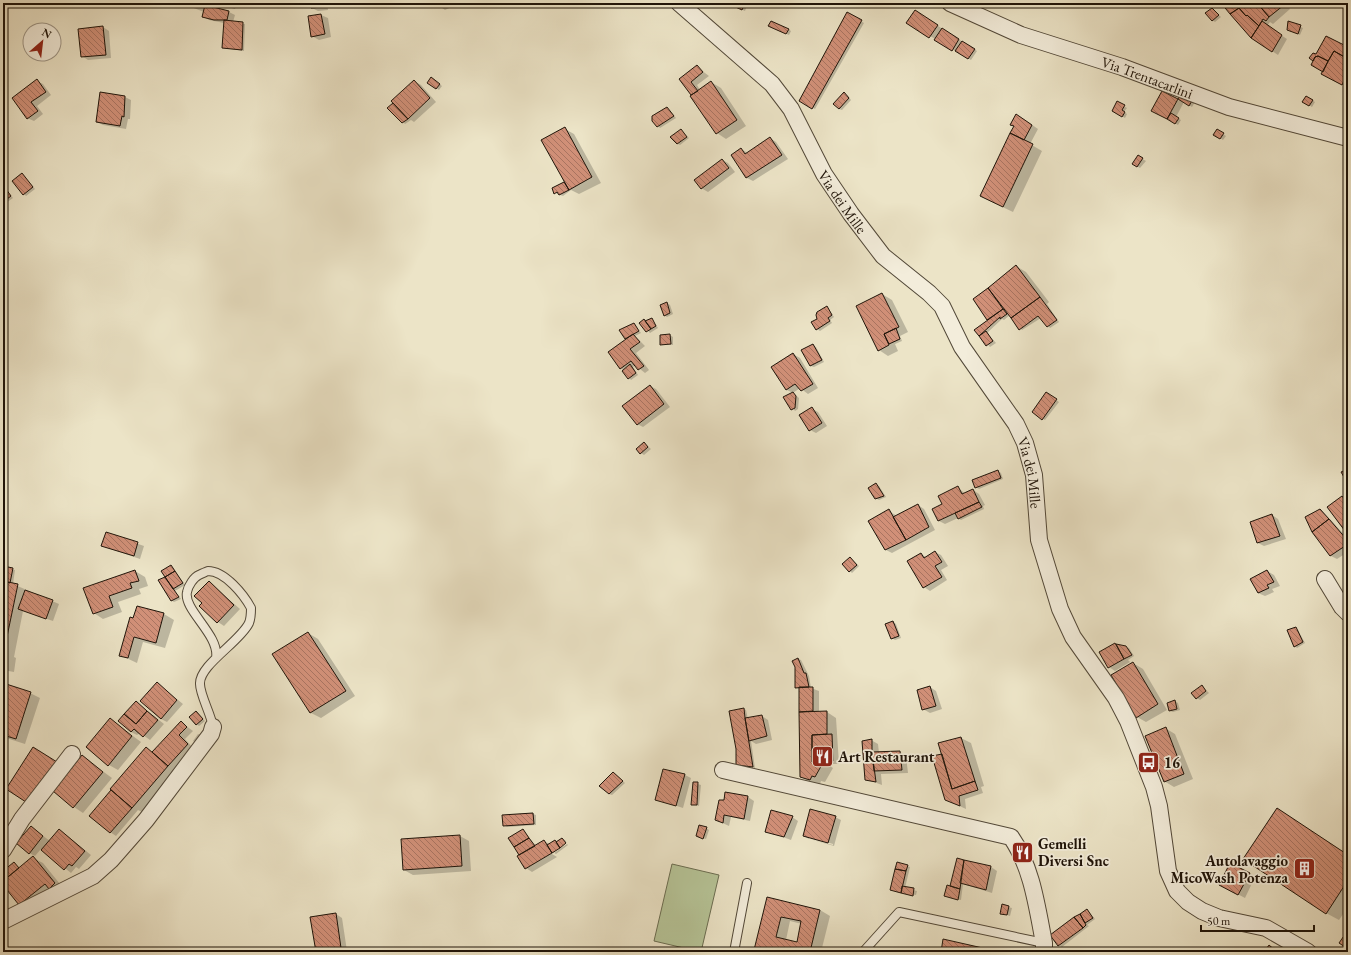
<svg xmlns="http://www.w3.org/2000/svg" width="1351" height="955" viewBox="0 0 1351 955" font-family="'EB Garamond',serif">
	<defs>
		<pattern id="building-back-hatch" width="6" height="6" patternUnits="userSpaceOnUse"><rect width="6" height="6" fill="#d19078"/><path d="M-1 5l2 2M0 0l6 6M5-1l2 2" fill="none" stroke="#a97461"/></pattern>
	</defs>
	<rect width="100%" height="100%" fill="#ece4c7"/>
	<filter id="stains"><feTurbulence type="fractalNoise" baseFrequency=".005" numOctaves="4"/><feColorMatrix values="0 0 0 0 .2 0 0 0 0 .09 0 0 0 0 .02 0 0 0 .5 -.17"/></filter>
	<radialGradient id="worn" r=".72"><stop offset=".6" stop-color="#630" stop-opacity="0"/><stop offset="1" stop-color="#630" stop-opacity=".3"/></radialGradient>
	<path fill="#b6c497" stroke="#6a6c50" d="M672,864L719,875L701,952L654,941Z"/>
	<path fill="#0003" fill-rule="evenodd" d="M181,3H205L204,6L229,12L235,15L233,22L245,24L244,51L223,48L224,23L209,20L203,16L204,12Z
		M214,3H237L235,9Z
		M303,3H327L328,10L318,11L312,8V5L308,6Z
		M435,3H460L445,10Z
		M728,3H748L745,11Z
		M1223,3H1285L1290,9L1273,24L1270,22L1267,26L1287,39L1278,55L1272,51Z
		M1212,9L1221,17L1215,22L1212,20Z
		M848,13L864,23L815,109L800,101Z
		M321,15L328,18L331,37L319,40L312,36L309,17Z
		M921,15L977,51L971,60L908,23Z
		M1289,23L1303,28L1300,35L1291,31L1287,26Z
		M103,27L109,31L111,58L88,60L82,56Z
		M772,28L788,29L791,31L789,35Z
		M1326,38L1348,48V87L1323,74L1324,72L1316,56ZM1326,59L1331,62V63L1322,60Z
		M697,67L709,76L697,85L700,90L711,82L721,88L746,126L726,139L717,133L693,95L680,80Z
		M434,80L442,86L439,90L428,82Z
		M37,81L43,84L51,95L37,106L43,114L34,121L27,118L13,98Z
		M414,81L421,85L436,102L414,122L411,120L405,124L389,108Z
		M1162,92L1178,101L1181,96L1195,102L1192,107L1184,102L1176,117L1181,120L1178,125L1152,110Z
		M847,95L851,100L842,110L839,109Z
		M125,97L131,100L130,119H128L126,129L103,125L97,122Z
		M1307,97L1315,102L1312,107L1304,102Z
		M1118,102L1127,108L1124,112L1127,114L1125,118L1113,111Z
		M667,108L676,118L660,128L658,126Z
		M1022,118L1038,129L1030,144L1042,151L1013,212L990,201Z
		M565,129L574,134L601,183L579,194L571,190L563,196L555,193L564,183L567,184Z
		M1217,130L1226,136L1223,140L1214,134Z
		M681,131L689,138L680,145L678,144Z
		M770,138L776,142L788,159L753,181L747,178L732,155L741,149L748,153Z
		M1139,157L1146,161L1140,168L1133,164Z
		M722,160L728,163L735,172L708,192L701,188Z
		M22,174L35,189L26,196L24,194Z
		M6,190L13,198L3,205V192Z
		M1016,266L1026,272L1049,302L1047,304L1059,322L1050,328L1041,318L1022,330L1010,315L1004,320L1002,319L987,333L996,343L990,347L976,330L989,321L974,299Z
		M882,294L892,300L908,332L900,336L902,341L895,344L898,351L888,356L879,350Z
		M667,303L670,305L673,314L667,317L664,315L661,306Z
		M827,307L834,317L830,320L832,323L820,331L817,329L818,319Z
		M652,319L658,328L650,333L641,323Z
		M634,324L641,333L635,336L645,346L636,353L649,370L645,373L635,365L633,367L638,375L631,380L621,368L627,339L620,331Z
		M670,335L673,337V345L661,344Z
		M813,345L816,347L824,362L814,367L811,366L802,351Z
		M793,354L800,358L818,388L808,394L800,388L793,393L799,398L798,409L795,411L785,397L793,393L787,390L772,367Z
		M650,386L656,389L670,407L643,427L637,424Z
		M1049,395L1059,402L1045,420L1043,419Z
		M812,409L818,412L827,426L816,433L810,430Z
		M644,443L651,449L644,455L641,453Z
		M998,471L1001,473L1003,479L979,489L976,487Z
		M876,484L879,486L886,497L879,500L876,498Z
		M958,488L966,494L973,490L979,494L985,505L983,506L984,509L961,520L958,518L945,524L939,521L933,509L944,504Z
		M1342,497L1348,500V533Z
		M918,505L924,509L935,530L892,553L886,550L869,521L889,511L897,516Z
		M1272,515L1278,519L1286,539L1264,546L1258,543L1251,522Z
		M1330,519L1348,539V552L1337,559L1331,556L1313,532Z
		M107,533L144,546L140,559L102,546Z
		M935,552L941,555L948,566L941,570L947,580L930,591L924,587L921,554L926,557Z
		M850,558L859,566L852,573L850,571Z
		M171,566L185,585L175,591L181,599L174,602L171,600Z
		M3,567L15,570L13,584L59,604L53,621L23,611L14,657L16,658L14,672L3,670Z
		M135,571L145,577L148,586L139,589L141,594L118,602L122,612L103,619L94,613L84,589Z
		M1267,571L1274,575L1280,586L1272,589L1274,592L1265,596L1258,593Z
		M209,582L240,609L224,626L218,622L203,603Z
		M138,607L164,614L174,620L165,648L143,642L137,663L120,655Z
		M893,622L896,624L901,638L895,640L892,638Z
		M1296,628L1298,630L1305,643L1297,648L1295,646Z
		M308,633L318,639L355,696L321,718L311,713L274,655Z
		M1115,644L1129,648L1134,656L1128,660L1130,662L1115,671L1109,667Z
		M798,659L801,660L809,676L811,688L819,691V712H827L836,718L839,764H827L833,768L825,782L821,781L820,784L810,782L801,777L803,713L800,711V689L796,687V666L794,662Z
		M1133,663L1143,669L1167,710L1146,722L1137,717Z
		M157,683L183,704L167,722L161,719Z
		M1202,686L1209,693L1200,700L1197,698Z
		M930,687L936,691L942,709L930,713L923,709Z
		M3,688L30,693L40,698L25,744L3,737Z
		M1175,701L1178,703L1180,710L1173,712L1170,711L1168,703Z
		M136,702L164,724L150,740L140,733L137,735L131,732Z
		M744,709L746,710L748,719L762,716L768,720L772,740L756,744L751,741L755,768L737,764Z
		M196,712L205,721L199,726L196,724Z
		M110,719L141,742L118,770L109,765Z
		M182,723L193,731L185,739L193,748L174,769L176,772L142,812L138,810L116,836L110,832L111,791L115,794L146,749L153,752Z
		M1165,728L1175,734L1193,779L1174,787L1164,781Z
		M198,734L201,735L200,746L193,741Z
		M961,738L971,743L984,786L981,787L983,793L965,799L966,809L953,803L940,744Z
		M871,740L878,744L879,753L900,752L906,756L908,773L881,774L882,785L866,779Z
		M82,756L112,778L83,813L74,807L67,775Z
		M664,770L685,775L691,778L683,808L656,799Z
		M614,773L625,783L612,795L609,794Z
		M694,783L701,785L699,806L692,804Z
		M726,793L748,797L754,801L750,821L731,817L729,826L716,820L724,802Z
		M1278,809L1348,855V907L1339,920L1326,913Z
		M533,814L536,815V825L507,827L504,825Z
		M792,817L798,821L791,840L766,831Z
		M835,817L841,820L834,846L810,839L833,845V844L809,837V839L804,836Z
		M31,827L50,841L60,830L91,855L79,869L76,867L71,873L41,849L35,856L29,853Z
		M706,828L709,830L706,839L700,837Z
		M523,830L536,846L544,841L550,844L562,839L565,840L566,842L554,850V853L567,844L568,845L556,854L548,849L547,851L557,857L532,872L526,868L519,857Z
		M460,836L469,841L471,871L413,875L404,870Z
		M33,858L43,863L64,889L20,904L3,884V872L14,863L20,869Z
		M907,866L910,867L905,888L917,891L916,895L891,890Z
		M991,867L997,871L992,893L963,884L961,900L948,897L951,888Z
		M1249,873L1255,877L1245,898L1226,888Z
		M768,898L820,910L830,916L821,952H759L755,950ZM790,921L802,924L798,943L786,940Z
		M1003,906L1012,908L1010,916L1001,913Z
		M1087,910L1095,919L1087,925L1089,926L1062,947L1059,945L1052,935Z
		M336,914L342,918L347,951L318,952Z"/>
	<path fill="url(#building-back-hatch)" stroke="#1f1409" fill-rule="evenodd" d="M311,3H322V7L311,8Z
		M727,3H745L742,10Z
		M1221,3H1228L1231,8L1237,3H1257L1269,17L1266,21L1263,19L1259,26L1247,15L1246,16L1239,8L1230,14Z
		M1257,3H1282L1284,5L1269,17Z
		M205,5L229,11L227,20H214L202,17Z
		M1212,8L1219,15L1212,21L1205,13Z
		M1239,8L1246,16L1247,15L1259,26L1251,38L1230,14Z
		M915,10L938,25L929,38L906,23Z
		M847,12L862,20L812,109L799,101Z
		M321,14L325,34L311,37L308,16Z
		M224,20L243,22L242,50L222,48Z
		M771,21L789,29L786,34L768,26Z
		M1262,21L1282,35L1272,52L1251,38Z
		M1288,21L1301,25L1298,34L1287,30Z
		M103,26L106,55L81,57L78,29Z
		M942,28L959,39L952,51L934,40Z
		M1326,36L1348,47V59L1334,51L1328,61L1318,56L1315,57L1313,61L1309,58L1313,53L1316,54Z
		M962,41L975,49L968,59L955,51Z
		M1334,51L1348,59V73L1342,85L1321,74Z
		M1318,56L1328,61L1323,72L1311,65L1315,57Z
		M697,65L703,72L691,82L698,91L691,95L679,79Z
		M431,77L440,84L436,89L427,83Z
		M37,79L46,92L31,102L38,111L27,119L12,98Z
		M414,80L430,98L408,119L391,101Z
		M711,81L737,120L716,134L690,96Z
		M1162,91L1178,99L1167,119L1151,111Z
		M100,92L125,96L124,117L122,116L120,126L96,122Z
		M844,92L849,98L839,109L833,104Z
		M1180,95L1193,99L1189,106L1178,99Z
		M1306,96L1313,100L1309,106L1302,102Z
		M1117,101L1125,105L1122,110L1125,112L1122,117L1112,111Z
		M393,103L408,119L402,123L387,108Z
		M667,107L674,116L657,127L652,121V116Z
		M1171,113L1179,118L1175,124L1167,119Z
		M1016,114L1032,125L1024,140L1010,133L1014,126L1010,125Z
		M565,127L592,177L569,190L541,140Z
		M681,129L687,137L677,144L670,137Z
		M1217,129L1224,133L1220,139L1213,135Z
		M1010,133L1033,144L1003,207L980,196Z
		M770,137L782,155L746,178L731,155L741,148L745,154Z
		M1138,155L1143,158L1137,167L1132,164Z
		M722,159L729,168L701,189L694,180Z
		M22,173L33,187L23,195L12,181Z
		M564,182L569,190L559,195L557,192L554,194L552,188Z
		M6,189L11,196L3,202V191Z
		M1016,265L1040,297L1011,318L988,288Z
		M988,288L1003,309L987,320L973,299Z
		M882,293L899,327L884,334L889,345L878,351L856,306Z
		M1040,297L1057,320L1047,327L1038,316L1019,330L1011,318Z
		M667,302L670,313L664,316L660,305Z
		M827,306L832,315L828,318L830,321L816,330L811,322L817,319L816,315L817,312Z
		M1003,309L1007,314L1000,319V317L979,336L974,330Z
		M652,318L656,326L651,329L645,321Z
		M644,319L651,329L646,332L639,323Z
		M634,323L639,331L625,339L619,330Z
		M896,328L900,339L889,344L884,334Z
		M986,331L993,341L986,346L979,336Z
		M633,334L640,342L630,349L644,366L638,370L631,361L620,369L608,352Z
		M670,334L671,344L660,345V335Z
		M813,344L822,360L810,366L801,350Z
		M793,353L813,384L801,391L795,384L786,390L771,367Z
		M630,364L636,373L628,379L622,371Z
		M650,385L664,404L637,425L622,406Z
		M793,392L796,396L795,408L791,410L783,397Z
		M1046,392L1057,399L1042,420L1032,412Z
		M812,407L822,423L809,431L799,415Z
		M644,442L648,447L640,454L636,449Z
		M1348,469V484L1341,472Z
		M998,470L1001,478L975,488L972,480Z
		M876,483L884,496L875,499L868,488Z
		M958,486L962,494L973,489L979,502L938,521L932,509L942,504L938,496Z
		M1342,496L1348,504V535L1327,507Z
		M979,502L982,507L958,519L955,513Z
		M918,504L929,527L906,540L893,517Z
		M889,509L906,540L885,550L868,521Z
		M1320,509L1329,519L1312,532L1305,517Z
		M1272,514L1280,536L1257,543L1250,522Z
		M1329,519L1348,541V544L1330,556L1312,532Z
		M106,532L138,542L134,556L101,546Z
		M935,551L942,562L935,566L942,577L923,588L907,561L921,553L924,558Z
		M850,557L857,565L849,572L842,564Z
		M171,565L175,571L165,577L161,571Z
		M3,566L13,568L10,583L3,581Z
		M135,570L139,581L130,583L132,588L109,596L113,607L93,614L83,588Z
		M1267,570L1274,582L1267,585L1269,588L1258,593L1250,579Z
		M175,571L183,583L173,589L165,577Z
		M165,577L179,597L171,601L158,580Z
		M3,581L18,584L4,651L7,652L4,667Z
		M209,581L234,605L217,623L199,606L202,603L194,596Z
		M25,590L53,600L46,619L18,609Z
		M137,606L164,613L156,643L134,637L128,658L119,656L130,617L133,618Z
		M893,621L899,636L891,639L885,624Z
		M1296,627L1303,642L1294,647L1287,630Z
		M308,632L346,691L310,713L272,654Z
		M1115,643L1124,659L1108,668L1099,652Z
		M1116,644L1126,646L1132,655L1124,659Z
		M798,658L804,673H806L809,687L795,688V667L792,661Z
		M1133,662L1158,704L1136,718L1111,675Z
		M157,682L177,700L161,719L140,701Z
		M3,683L31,692L16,739L3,735Z
		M1202,685L1206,691L1196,699L1191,693Z
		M930,686L936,706L922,710L917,690Z
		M799,687H813V711L799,712Z
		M1175,700L1177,709L1169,711L1167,703Z
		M136,701L147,711L136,724L124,714Z
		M744,708L745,718L753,767L736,765V749L729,711Z
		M147,711L158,720L143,737L134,729L131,732L118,721L124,714L136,724Z
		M196,711L203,719L196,725L189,717Z
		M827,711V734L812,735V762L824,761L815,777L812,776L810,780L800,777L799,712Z
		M762,715L767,736L749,741L745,718Z
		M110,718L132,736L108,766L86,747Z
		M181,721L187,727L179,735L188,744L168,766L152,752Z
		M1166,727L1184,774L1164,782L1145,736Z
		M832,734L833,761L812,762V735Z
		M961,737L975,781L952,789L938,743Z
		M872,739V752L876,782L865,780L862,741Z
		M33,747L57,762L29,804L6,789Z
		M146,747L168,766L132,808L110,789Z
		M900,751L902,770L874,771L872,752Z
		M942,754L952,789L975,781L978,790L959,796L960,806L945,800L932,756Z
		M82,755L103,772L73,808L53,791Z
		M663,769L685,774L676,806L655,800Z
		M613,772L623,781L609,794L599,786Z
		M693,782H698L697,805H691Z
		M111,790L132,808L110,833L89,816Z
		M725,792L748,796L744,819L724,815L723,823L715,820L719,800H724Z
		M1277,808L1348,855V880L1326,914L1243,859Z
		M810,809L836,816L828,843L803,836Z
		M771,810L793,816L784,837L765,832Z
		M533,813L534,824L503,826L502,815Z
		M699,825L707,827L703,839L696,836Z
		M31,826L43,836L29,854L16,843Z
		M59,829L85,851L72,866L69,864L64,870L41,850Z
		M523,829L529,838L514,847L508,838Z
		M460,835L462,866L403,870L401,839Z
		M529,838L535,846L519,855L514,847Z
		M562,838L566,843L560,848L556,842Z
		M544,840L552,853L525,869L517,856Z
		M555,840L560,848L552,853L547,845Z
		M33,856L55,883L49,889L45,884L19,905L3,885V881Z
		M957,858L964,860L960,889L950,886Z
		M964,860L991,866L986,890L960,883Z
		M14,862L19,868L3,881V871Z
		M897,862L908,865L906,871L895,869Z
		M1230,863L1250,873L1238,895L1219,885Z
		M895,869L906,871L901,893L890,890Z
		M947,885L960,889L958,900L944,896Z
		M902,886L914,888L913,896L901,893Z
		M767,897L820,910L810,952H762L754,950ZM781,917L801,921L797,942L776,937Z
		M1002,904L1009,906L1007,915L1000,914Z
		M1087,909L1093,918L1085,923L1080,914Z
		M336,913L341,948L316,952L310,917Z
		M1080,914L1086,925L1083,928L1074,917Z
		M1074,917L1083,928L1058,946L1050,935Z
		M1348,930V949L1339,943Z
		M943,939L996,951V952H941Z
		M1269,945L1276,951L1275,952H1264Z"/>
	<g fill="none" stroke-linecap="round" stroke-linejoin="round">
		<defs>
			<path id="service" d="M213,727C211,714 200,695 200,684C199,665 240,642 249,623C251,618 251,612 251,608C244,595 225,571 208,571C205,572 201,574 199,575C194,577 188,586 187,592C183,610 220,635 216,658
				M734,952L747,883
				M863,952L899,912L1044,943"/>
			<g id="minor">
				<path id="s1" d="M679,3L772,84L791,109L824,174L851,214L883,256L929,293L942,306L962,347L1016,424L1025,443L1034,475L1039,540L1060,609L1073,637L1116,698L1128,721L1154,787L1159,806L1168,871L1177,891L1188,902L1202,911L1219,918L1266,928L1308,952"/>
				<path id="s2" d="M950,3L1021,35L1122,67L1229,107L1348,138"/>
				<path d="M1325,579L1342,607L1348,613"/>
				<path d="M723,770L1011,837C1032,867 1037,907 1044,943V952"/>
				<path d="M3,850L22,819L72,754"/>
				<path d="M3,921L93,876L111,860L146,820L211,734L213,727"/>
			</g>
		</defs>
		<use href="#service" stroke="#524838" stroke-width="10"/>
		<use href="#minor" stroke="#524838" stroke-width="18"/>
		<use href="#service" stroke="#f3eddb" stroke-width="8"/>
		<use href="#minor" stroke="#f3eddb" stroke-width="16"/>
	</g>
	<defs>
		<symbol id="restaurant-square" viewBox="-11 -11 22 22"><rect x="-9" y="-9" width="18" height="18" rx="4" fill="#8f2418" stroke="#f3eddb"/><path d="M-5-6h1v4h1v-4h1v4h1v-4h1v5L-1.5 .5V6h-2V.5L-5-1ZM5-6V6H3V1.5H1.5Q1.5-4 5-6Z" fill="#fff"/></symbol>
		<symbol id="bus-square" viewBox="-11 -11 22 22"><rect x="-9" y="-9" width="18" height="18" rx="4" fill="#8f2418" stroke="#f3eddb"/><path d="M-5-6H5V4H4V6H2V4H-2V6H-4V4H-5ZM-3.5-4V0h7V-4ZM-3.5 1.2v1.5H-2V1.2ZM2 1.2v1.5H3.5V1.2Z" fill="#fff"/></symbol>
		<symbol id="building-square" viewBox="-11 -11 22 22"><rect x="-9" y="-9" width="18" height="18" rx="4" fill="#8f2418" stroke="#f3eddb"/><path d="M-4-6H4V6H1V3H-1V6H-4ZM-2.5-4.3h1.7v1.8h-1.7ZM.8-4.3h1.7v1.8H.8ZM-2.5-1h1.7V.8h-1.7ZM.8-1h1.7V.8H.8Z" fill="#fff"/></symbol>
	</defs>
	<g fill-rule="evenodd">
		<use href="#restaurant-square" x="810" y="744" width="25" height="25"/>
		<use href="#bus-square" x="1136" y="750" width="25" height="25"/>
		<use href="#restaurant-square" x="1010" y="840" width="25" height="25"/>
		<use href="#building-square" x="1292" y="856" width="25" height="25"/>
	</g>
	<g text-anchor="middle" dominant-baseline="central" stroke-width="3.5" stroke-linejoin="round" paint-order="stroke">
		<g font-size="15" fill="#1f1409" stroke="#f3eddb">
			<text stroke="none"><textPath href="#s2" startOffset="211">Via Trentacarlini</textPath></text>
			<text stroke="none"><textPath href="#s1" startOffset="261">Via dei Mille</textPath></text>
			<text stroke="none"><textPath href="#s1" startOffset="597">Via dei Mille</textPath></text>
		</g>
		<g font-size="15" font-weight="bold" fill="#1f1409" stroke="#f3eddb" text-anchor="start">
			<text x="838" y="756">Art Restaurant</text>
			<text x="1164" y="762">16</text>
			<text x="1038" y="843">Gemelli<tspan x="1038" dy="17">Diversi Snc</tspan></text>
			<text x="1288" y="860" text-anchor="end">Autolavaggio<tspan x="1288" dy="17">MicoWash Potenza</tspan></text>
		</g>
	</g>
	<rect width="1351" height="955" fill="none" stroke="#ece4c7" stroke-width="16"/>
	<rect x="4" y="4" width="1343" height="947" fill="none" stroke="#1f1409" stroke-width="2"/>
	<rect x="8" y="8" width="1335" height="939" fill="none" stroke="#1f1409"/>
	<g transform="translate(42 42) rotate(28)"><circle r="19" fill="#f3eddb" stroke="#9e9687"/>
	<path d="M0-3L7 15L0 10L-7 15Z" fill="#8f2418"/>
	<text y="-6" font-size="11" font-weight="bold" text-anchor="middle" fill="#1f1409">N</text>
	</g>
	<path d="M1201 925v6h113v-6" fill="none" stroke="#1f1409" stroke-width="2"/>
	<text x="1207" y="925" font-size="12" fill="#1f1409" stroke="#f3eddb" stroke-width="3" paint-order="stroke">50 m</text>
	<rect width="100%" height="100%" filter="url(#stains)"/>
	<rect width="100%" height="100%" fill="url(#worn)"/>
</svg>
